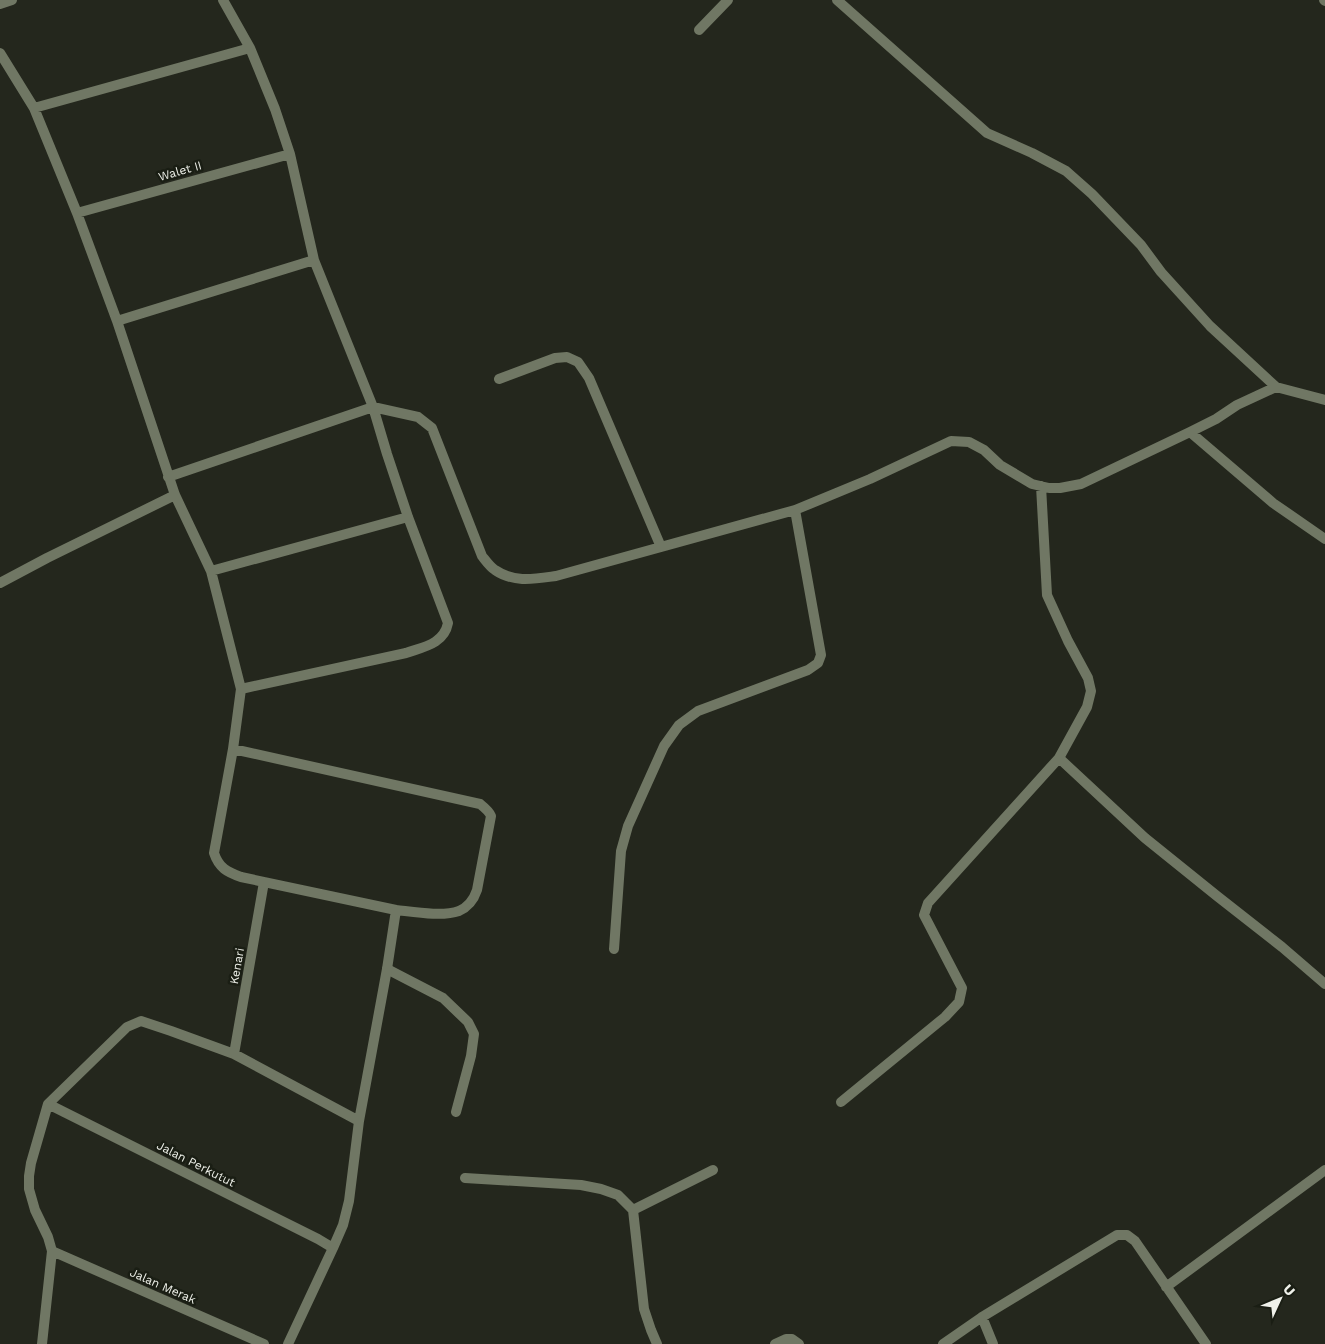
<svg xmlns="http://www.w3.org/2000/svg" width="1325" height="1344" viewBox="0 0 1325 1344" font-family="'Work Sans',sans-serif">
	<rect width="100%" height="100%" fill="#24271d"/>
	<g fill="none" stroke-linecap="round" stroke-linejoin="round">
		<path stroke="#707764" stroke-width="10" d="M387,969L443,998L468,1022L474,1034L471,1056L456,1112"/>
		<path stroke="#707764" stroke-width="10" d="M223,0L250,48L275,109L290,154L314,260L373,407L387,454L408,517L448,623C444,644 423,647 406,653L241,689
			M837,0L987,133L1032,153L1066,171L1092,194L1141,245L1161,272L1210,326L1276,387
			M1324,0L1325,1
			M0,4L12,0
			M699,30L728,0
			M0,53L34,108L77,213L117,321L175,495L211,571L241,689L233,749L214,853C219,868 227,872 241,877L396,910L387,969L359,1121L349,1201L343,1225L333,1248L288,1344
			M34,108L250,48
			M77,213L290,154
			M117,321L314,260
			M499,379L555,358L567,357L578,362L589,378L661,547
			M1190,432L1273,503L1325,539
			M168,477L373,407L418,417L432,428L482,556C486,561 490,567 495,570C514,583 534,579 556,576L795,510L870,479L951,441L969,442L984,450L1000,465L1032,484L1049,488H1060L1081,484L1190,432L1216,419L1237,405L1276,387L1325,400
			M211,571L408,517
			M0,583L47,558L175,495
			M233,749L480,804C485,808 489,811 491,816L477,890C474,899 468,907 459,911C442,917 414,912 396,910
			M1059,758L1145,838L1217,896L1282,947L1325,984
			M614,949L621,851L628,826L664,746L679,725L698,711L808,670L818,663L821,655L795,510
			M234,1054L264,882
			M841,1102L945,1017L959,1002L962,988L924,915L928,903L1059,758L1087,707L1091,691L1088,678L1068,641L1047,595L1041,486
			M48,1104L318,1239L333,1248
			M465,1178L581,1185L601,1189L618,1195L633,1210L644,1309L651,1330L657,1344
			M633,1210L713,1170
			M52,1251L264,1344
			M1166,1287L1325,1170
			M982,1317L993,1344
			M42,1344L52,1251L48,1237L35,1210L29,1189V1176L31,1163L48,1104L127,1027L141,1021L171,1031L234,1054L359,1121
			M775,1344L786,1339H792L799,1344
			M943,1344L982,1317L1117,1235H1127L1135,1241L1206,1344"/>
	</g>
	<g text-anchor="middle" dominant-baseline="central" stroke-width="5" stroke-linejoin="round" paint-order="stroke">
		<g font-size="12" fill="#eff1ea" stroke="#1a1e14">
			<text transform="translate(180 171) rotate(-16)">Walet II</text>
			<text transform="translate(237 966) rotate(-80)">Kenari</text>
			<text transform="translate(196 1164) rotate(27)">Jalan Perkutut</text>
			<text transform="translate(163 1286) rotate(24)">Jalan Merak</text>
		</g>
	</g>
	<g transform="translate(1280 1299) rotate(46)" stroke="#1a1e14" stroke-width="4" paint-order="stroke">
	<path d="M0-4L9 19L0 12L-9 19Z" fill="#eff1ea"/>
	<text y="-8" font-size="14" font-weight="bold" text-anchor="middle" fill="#eff1ea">U</text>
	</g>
</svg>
